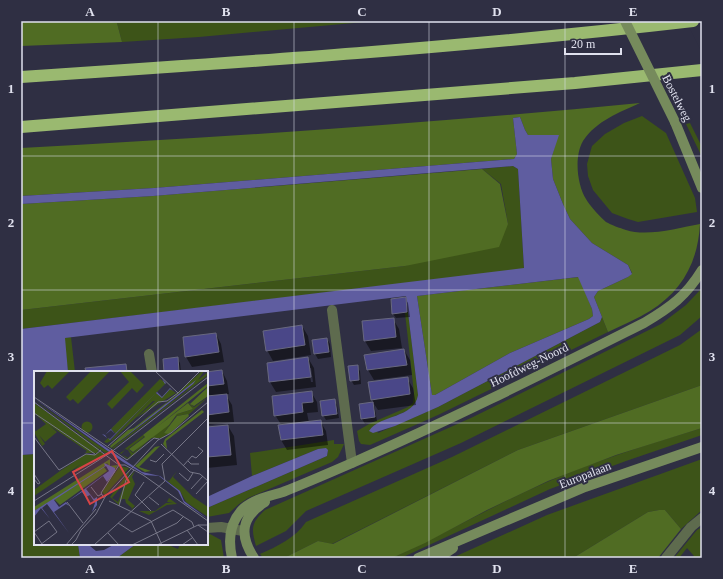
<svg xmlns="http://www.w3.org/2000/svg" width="723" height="579" viewBox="0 0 723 579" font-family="'Times New Roman',serif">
	<rect width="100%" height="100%" fill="#2f2f43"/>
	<path fill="#3d5418" d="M107,21H376L199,37L122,42L117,23Z
		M642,116L666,133L695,198L697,212L638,222L628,219L612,213L593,190L588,176L587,164L592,146L605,134L624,123Z
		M690,123L702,147V157L686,124Z
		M513,166L518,169L524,269L21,329V310L405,266L508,224L501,184L482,169Z
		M702,288V316L680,335L461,443L306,511L286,531L256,546C251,528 251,523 265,510L473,417L661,324L686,305Z
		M408,312L418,395L416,403L409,410L374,425L378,433L438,407L600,322L602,317L608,332L438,415L370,445L361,444L359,441L357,431L371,423L408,407L413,403L414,393L405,313Z
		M702,329V385L518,450L332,544L318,541L284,558H263L260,554C278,546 295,538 306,522L452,457L680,345Z
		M71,337L75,372H68L64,338Z
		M702,428V435L626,461L550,489L401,558H392C444,534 494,505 547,482C597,460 650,444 702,428Z
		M334,440V444H344L338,457L332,462L248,498L239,504L229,513L207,517V508L327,456L328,450L318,449L252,476L250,453Z
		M35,454V544H78L80,558H21V455Z
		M702,459V510L681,529L665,510H659L648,512L573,558H452L547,515Z
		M702,527V558H692L694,556L687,548L679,558H674L697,530Z
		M210,534L221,540L224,558H117L136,544H166L178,549L180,544H207V535Z"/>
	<path fill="#506c23" d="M21,21H107L117,23L122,42L21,46Z
		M640,103C620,112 596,121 583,141C574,156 577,185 586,199C589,205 601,218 606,222C611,225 620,228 626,230C647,237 678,228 700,224C698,262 682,291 650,311C637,319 622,325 608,332L594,297L598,291L628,277L632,273L628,265L592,243L570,219L563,204L553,179L551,159L558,135H528L525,130L520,117L513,118L517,154L514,159L154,188L21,196V148C228,137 434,123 640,103Z
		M482,169L500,184L508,224L499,247L405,266L21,310V204L153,196Z
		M579,277L592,309L593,316L589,319L510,353L435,395H432L417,296Z
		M702,385V428L616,455L548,481L487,510L425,543L392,558H284L318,541L333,544L518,450Z
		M659,510H665L681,529L658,558H573L648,512Z"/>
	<path fill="#5f5da0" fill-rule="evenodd" d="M520,117L525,130L528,135H559L551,159L553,179L563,204L570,219L592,243L628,265L632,274L628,277L598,291L594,297L602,317L600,322L438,407L395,426L373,433L369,431C380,414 414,419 418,395L406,296L65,338L68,372H35V454L21,455V329L524,268L518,169L513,166L153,196L21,204V196L154,188L514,159L517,154L513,118ZM578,277L592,309L593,316L589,319L510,353L435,395H432L417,296Z
		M326,448L328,450L327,456L207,508V497L252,476L318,449Z
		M78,544H89L90,546L96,551L104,550L115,544H136L117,558H80Z"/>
	<path fill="#2f2f43" d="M686,21H702V50L700,49Z"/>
	<path fill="#0007" fill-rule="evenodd" d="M405,298L408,303L410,317L396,318L393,314Z
		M393,319L399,329L402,348L371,351L365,341Z
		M302,326L308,336L311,355L273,361L267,350Z
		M216,334L221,344L224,362L192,367L186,357Z
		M327,339L330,344L331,357L318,359L315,354L313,341Z
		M404,350L410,360L412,375L374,380L368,370Z
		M177,358L180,363L181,372H165Z
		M308,358L314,368L316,387L276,392L270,382ZM309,368H311L313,382H311Z
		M357,367L360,371L361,384L354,385L351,380Z
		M222,371L227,381L229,394L226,395L232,405L234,422L207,425V373Z
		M407,378L413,388L416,405L378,410L374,404L377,421L365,424L362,419L360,405L374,403L372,399Z
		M311,392L317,402L318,412L307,413L309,423L320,421L326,431L328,445L287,450L281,440L280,426H282L275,415Z
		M334,400L337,405L339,418L326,420L323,415Z
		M228,426L234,436L237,465L207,468V428Z"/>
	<path fill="#4a4788" stroke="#68687f" d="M406,297L407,312L392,314L391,299Z
		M394,318L396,337L364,341L362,321Z
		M302,325L305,345L266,351L263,331Z
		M216,333L219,352L185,357L183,337Z
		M327,338L329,352L314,354L312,340Z
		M404,349L407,365L367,370L364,355Z
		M178,357L179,372H164L163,359Z
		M308,357L311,377L269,382L267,363Z
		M126,364L127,372H86L85,368Z
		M358,365L359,380L350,381L348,366Z
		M222,370L224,384L207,386V372H205Z
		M408,377L410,394L371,400L368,382Z
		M312,391L313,402L302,403L303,412L274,416L272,396Z
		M227,394L229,412L207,415V396Z
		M335,399L337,414L322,416L320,401Z
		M373,402L375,417L361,419L359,404Z
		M321,420L323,435L281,440L278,425Z
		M228,425L231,455L207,457V427Z"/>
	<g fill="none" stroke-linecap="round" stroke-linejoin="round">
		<path stroke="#5e6b4e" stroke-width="10" d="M332,310L352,463
			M149,354L152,372
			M207,528L221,527L243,531
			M666,558L691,527L702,518"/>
		<path stroke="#768b5c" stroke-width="10" d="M675,122L702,188
			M232,558C228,540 229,522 244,508C254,499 270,496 283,492C306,483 329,473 352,463C451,420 548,371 644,323C671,307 686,296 702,270
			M254,558C239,535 241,517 265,502
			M418,558L585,487L702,447
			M438,558L453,548"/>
		<path stroke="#9ab970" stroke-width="12" d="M21,77C245,62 469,47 693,21
			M21,127L575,83L702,70"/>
		<path stroke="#768b5c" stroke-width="10" d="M625,21L675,122"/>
	</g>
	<path fill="none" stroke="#e0e1ee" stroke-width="1" stroke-opacity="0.55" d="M158,21V372M294,21V558M429,21V558M565,21V558M21,156H702M21,290H702M21,423H35M207,423H702M158,544V558"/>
	<g text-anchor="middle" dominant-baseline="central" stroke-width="4" stroke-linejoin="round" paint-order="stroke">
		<g font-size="12" fill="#e0e1ee" stroke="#2f2f43">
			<text transform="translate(677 98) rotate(63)">Bostelweg</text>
			<text transform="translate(529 365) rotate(-26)">Hoofdweg-Noord</text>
			<text transform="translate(585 475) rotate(-21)">Europalaan</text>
		</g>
	</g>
	<g transform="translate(34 371)">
		<rect width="174" height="174" fill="#2f2f43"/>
		<path d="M13,0H36L18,18L14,14L10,17L6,12ZM57,0H76L44,33L39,28L36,30L32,26ZM86,0H96L110,14L103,22L98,17L78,38L73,33L95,11ZM168,0H170L164,9L174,1V4L79,78L78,77L152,20L161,10L133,33L132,32ZM126,8L132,12L122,22L128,26L136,18L142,22L102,47L121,30H119L80,68L73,72L70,71L74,67L77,69L110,35L82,63L77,58ZM174,26L129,67H117L95,88L92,87L86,82L91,79L87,83L94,87L97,84L94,79L91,78L88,80L109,64L110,66L94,78L99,82L118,65L135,54L143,43L159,38L154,31L160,36ZM154,43L141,58L135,62H130L142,45ZM0,29L70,78L75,81L71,82ZM0,32L65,78L63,82H51L53,80L15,54L23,61L11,71L5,64L11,73L8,75L1,63L16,53L1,63L0,59L2,60L12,53L0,42ZM47.5 56a5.5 5.5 0 1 1 11 0a5.5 5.5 0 1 1-11 0ZM66,81L71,83L44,100L41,98L47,93L0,125V119L26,100L52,83L59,84ZM86,95L95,97L71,124L68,121ZM96,99L92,110L78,127L84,131L92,109L101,100L98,106L101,113L94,129L101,135L97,139L98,137L92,132L91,128H88L85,134L76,126ZM143,100L139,106L159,126L174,136V146L152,131L146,120L132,109L135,110ZM135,127L143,133L133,134L115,144L105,140H121L132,132H139L133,131Z" fill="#3d5418" fill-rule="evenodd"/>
		<path d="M174,12V15L123,56L154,32L159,38L143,43L135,54L99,81L95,78L111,66L109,64ZM174,16V25L160,35L156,33ZM132,32L133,33L77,77L76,75L94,59L100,57ZM168,39L170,41L132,70L133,78L129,73L131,68ZM154,43L155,45L141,58L135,63L130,62L143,45ZM126,75L105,96L117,100L111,101L101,95L121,76ZM76,88V95L84,94L74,110L70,105L81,97L76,96L73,92L70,96L73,100L26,134L20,128L0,140V136Z" fill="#506c23"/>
		<path d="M126,8L77,58L81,63L131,13L128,8L132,12L123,21L128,26L136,17L139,20L136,18L128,27L122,22L76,69L74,67L76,68L81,63L77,59L71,64L73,67L68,63L71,64ZM162,9L159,13L120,44L82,73ZM0,27L108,101L126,105L146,120L150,130L174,148L150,132L144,120L125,105L111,104L89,91ZM70,92L81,97V101L73,111L69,105L52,118L60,128L63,126V134L58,141L61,132L56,124L52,126L48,121L33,131L75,100L72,95L20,129L25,136L32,131L35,135L32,133L20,141L35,162L13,133L8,137L16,148L7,137L0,146V140L71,95Z" fill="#5f5da0"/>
		<path fill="none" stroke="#767687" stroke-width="1" d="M121,0L144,22M0,26L93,89L120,67L125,68M0,31L85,94M0,42L61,83M0,66L25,99L52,83L61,84L67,79M127,73L156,101L166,103L174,110M74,75L124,31L133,30L144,22L166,0M116,89L122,91L130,83M154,90L157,93H165M85,94H91L109,104L174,150M149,95L158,85L162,87L169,80L164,76M145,102L154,110L159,102M0,103L6,112L4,113L0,108M110,111L101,124L117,140M57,116L64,125L68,123M157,118L169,105M162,123L174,110M115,126L125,134M70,127L67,122L85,94M0,130L76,82L174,6M75,130L117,150M33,131L49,152M85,135L92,109L100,99M117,150L128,174M84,152L98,161L139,139L158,151L160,156M164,154L174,161M153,159L164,174M0,161L15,150L23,161L6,174M0,161L8,173M74,162L85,174M32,174L62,138M37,174L42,169L47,159L62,143L71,126L124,69L137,62L174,31M60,174L131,110L128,93L174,47M98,174L143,152L150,145M123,174L164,154H174M148,174L158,167"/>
		<path fill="#d84446" fill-opacity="0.15" stroke="#d84446" stroke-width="2" d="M78,80L95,111L56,133L39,101Z"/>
		<rect width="174" height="174" fill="none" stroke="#e0e1ee" stroke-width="2"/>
	</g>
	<rect width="723" height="579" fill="none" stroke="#2f2f43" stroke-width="44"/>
	<path d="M565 48v6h56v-6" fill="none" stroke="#e0e1ee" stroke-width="2"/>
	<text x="571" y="48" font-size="12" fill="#e0e1ee" stroke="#2f2f43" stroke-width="3" paint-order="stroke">20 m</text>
	<rect x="22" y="22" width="679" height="535" fill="none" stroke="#e0e1ee" stroke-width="1.5"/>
	<g font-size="13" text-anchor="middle" font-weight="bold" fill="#e0e1ee">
		<text x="90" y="16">A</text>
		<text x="226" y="16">B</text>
		<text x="362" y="16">C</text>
		<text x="497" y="16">D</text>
		<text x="633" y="16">E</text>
		<text x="11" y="93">1</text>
		<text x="712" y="93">1</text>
		<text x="11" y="227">2</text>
		<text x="712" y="227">2</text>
		<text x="11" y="361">3</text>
		<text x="712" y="361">3</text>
		<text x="11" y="495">4</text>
		<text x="712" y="495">4</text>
		<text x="90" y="573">A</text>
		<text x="226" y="573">B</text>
		<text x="362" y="573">C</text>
		<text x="497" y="573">D</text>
		<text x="633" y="573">E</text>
	</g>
</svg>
